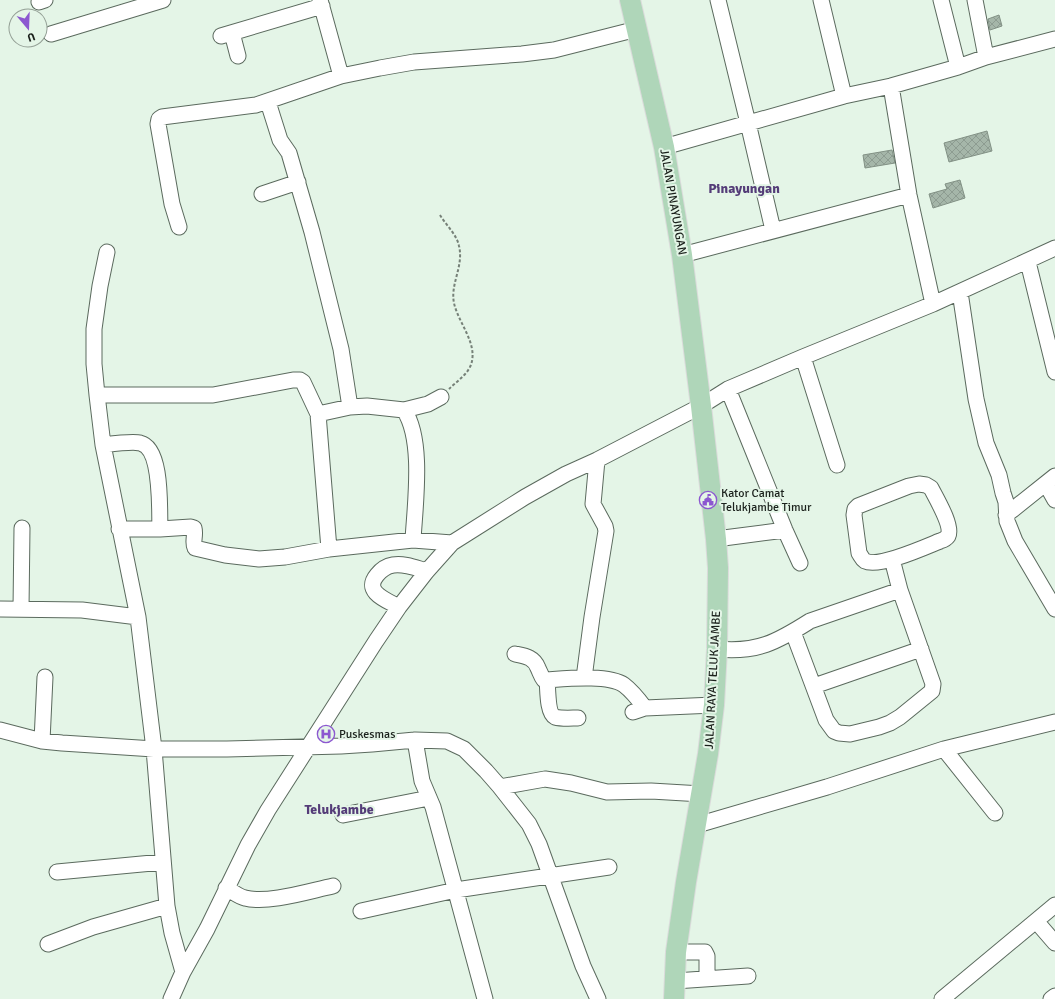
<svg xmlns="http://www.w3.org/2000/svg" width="1055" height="999" viewBox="0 0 1055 999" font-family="Signika,sans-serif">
	<defs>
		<pattern id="building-cross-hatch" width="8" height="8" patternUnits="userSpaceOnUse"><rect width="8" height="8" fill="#a5b6a9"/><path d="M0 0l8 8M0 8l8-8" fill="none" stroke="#8d9c91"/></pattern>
	</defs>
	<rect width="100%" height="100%" fill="#e4f5e7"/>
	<path fill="url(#building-cross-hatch)" stroke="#829185" d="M999,15L1002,26L990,30L988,19Z
		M987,131L992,151L949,162L944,143Z
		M892,150L895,163L865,168L863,155Z
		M960,180L965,198L933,208L929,194L947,189L945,184Z"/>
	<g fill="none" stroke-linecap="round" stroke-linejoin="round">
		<defs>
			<path id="minor" d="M320,0L341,76
				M718,0L748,123L773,230
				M821,0L844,96
				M941,0L958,67
				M975,0L986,57
				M39,2L45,0
				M232,33L238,56
				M51,34L163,0
				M221,36L322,6
				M891,86L909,195L933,304
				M268,102L280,140L289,153L312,232L341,349L350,407
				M664,147L844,96L891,86L958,67L986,57L1055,39
				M262,194L298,182
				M179,227L172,204L158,124L159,119L162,117L256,105L341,76L380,68L414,62L522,54L554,50L637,29
				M107,252L100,286L94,329V364L97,395L103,445L138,617L154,749L167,906L172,933L183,972
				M682,255L909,195
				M1028,262L1055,372
				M960,292L976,399L986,443L999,475L1003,493L1006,502L1007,521L1015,541L1055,609
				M803,357L837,465
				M728,389L785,530L800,563
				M97,395H213L293,380H300L303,382L318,414L329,549
				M404,410C424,440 415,504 413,540
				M318,414L350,407L367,406L404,410L428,404L441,397
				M103,445C111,444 133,441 140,443C163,448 159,511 160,529
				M919,484L926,485L931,488C936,498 953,526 948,536C946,539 943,540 940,541C925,547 879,568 865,561C862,559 861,556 859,553L854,515L855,509L858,506L909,486Z
				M1046,484L1055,500
				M1006,515L1055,476
				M119,529H160L191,527L194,528C196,535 192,542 195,548L225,555L259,559L285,557L329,549L413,540L452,543
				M716,539L785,530
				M399,607C386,600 363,592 377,575C381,570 387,566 393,565C404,563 416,568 427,571
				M0,609L82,610L138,617
				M21,609L22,528
				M793,632L826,720L834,731L839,733L850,734L879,727L890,723L900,717L932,691L933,684L900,590L892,559
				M717,649C757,653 777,642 810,621L900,590
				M515,654C525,656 534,657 538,668C540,672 541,676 544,680C563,679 608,674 624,685C632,691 639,700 645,708
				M584,678L592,617L606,531L605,526L593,504L597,460
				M547,680C548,688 547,713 555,717C562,719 572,718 578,718
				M814,686L921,649
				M633,712L645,708L714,705
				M0,730L42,741L62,743L154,749H227L341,746L372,744L415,740L447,741L464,749L486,771L500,787L529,824L539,844L583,966L598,999
				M415,740L422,781L433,807L485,999
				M42,741L45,677
				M944,749L995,813
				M500,787L545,779L571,783L607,792L651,791L702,794
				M343,815L429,798
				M697,825L827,787L944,749L1055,722
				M57,872L163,862
				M226,888C232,891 239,897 245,898C268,904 309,891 333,886
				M361,911L456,890L609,867
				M1036,921L1055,943
				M48,944L93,927L167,906
				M676,952H705L707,956V979
				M675,981L748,976
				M171,999L183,972L207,929L248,845L268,810L376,641L399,607L427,571L452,543L525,497L566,474L597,460L701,406L728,389L803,357L933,304L1055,248
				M942,999L1055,905
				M1051,999L1055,996"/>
			<path id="major" d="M630,0L664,147L682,255L701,406L716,539L718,568L717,649L714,705L708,754L686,882L676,952L674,999"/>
		</defs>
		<use href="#minor" stroke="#5b6a5e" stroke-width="17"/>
		<use href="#major" stroke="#dbdbdb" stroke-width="22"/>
		<path stroke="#768178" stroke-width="2" stroke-dasharray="3 2" stroke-linecap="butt" d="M440,215C446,225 457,235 459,246C464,266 450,284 454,303C458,322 476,341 472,361C470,373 457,381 449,389"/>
		<use href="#minor" stroke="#fff" stroke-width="15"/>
		<use href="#major" stroke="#afd6b9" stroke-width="20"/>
	</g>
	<defs>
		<symbol id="civic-ring" viewBox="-11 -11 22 22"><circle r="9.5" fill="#e4f5e7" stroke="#8c58d0" stroke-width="1.5"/><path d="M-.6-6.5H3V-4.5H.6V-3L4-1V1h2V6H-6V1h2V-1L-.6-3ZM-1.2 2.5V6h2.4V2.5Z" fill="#8c58d0"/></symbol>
		<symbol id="hospital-ring" viewBox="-11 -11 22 22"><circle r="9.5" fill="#e4f5e7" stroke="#8c58d0" stroke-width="1.5"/><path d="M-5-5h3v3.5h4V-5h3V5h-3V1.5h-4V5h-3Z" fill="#8c58d0"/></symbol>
	</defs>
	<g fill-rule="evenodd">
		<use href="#civic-ring" x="698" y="490" width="20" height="20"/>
		<use href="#hospital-ring" x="316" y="724" width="20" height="20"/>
	</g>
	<g text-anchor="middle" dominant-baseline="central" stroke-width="4" stroke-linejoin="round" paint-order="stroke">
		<g font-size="12" fill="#1b211c" stroke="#e4f5e7">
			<text transform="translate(673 202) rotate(80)">JALAN PINAYUNGAN</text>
			<text transform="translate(713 680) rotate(-87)">JALAN RAYA TELUK JAMBE</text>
		</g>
		<g font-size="12" fill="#1b211c" stroke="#e4f5e7" text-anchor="start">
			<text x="721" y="493">Kator Camat<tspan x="721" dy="14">Telukjambe Timur</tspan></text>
			<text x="339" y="734">Puskesmas</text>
		</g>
		<g font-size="14" font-weight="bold" fill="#543c78" stroke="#e4f5e7">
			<text x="744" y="188">Pinayungan</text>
			<text x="339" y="809">Telukjambe</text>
		</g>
	</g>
	<g transform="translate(28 28) rotate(161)"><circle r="19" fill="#e4f5e7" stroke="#94a096"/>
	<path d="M0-3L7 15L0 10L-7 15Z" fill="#8c58d0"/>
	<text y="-6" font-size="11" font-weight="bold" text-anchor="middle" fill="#1b211c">U</text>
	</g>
</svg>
